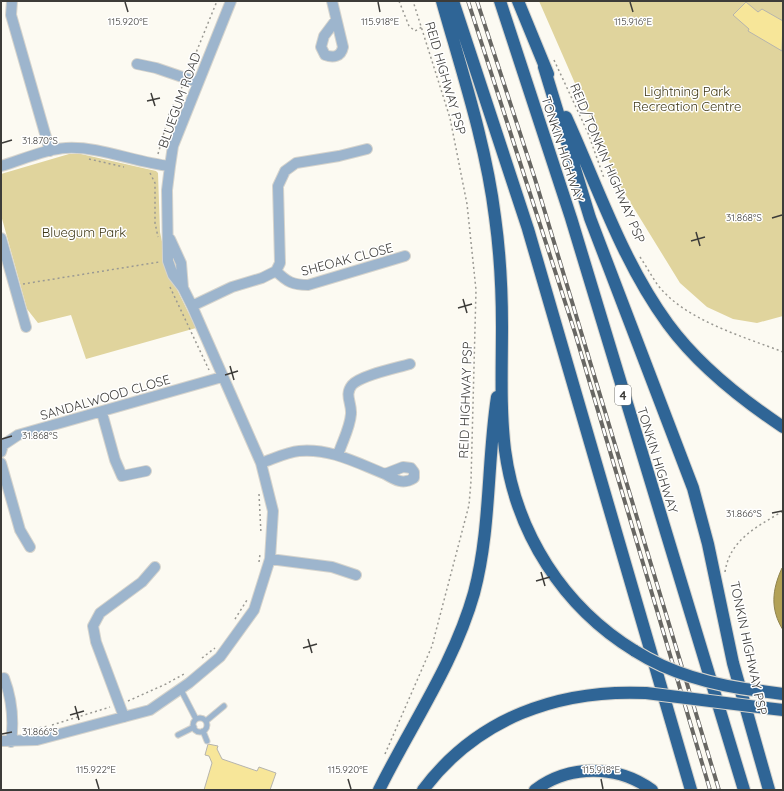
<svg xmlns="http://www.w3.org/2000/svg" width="784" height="791" viewBox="0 0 784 791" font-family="Quicksand,sans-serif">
	<rect width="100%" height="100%" fill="#fcfaf2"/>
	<path fill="#e0d49d" d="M539,1H783V316L757,323L733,319L707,307L680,283L619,184Z
		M69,154H81L156,171L158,173L160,232L168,271L196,328L86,359L71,315L38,323L27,309L1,215V174Z"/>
	<path fill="#b2a156" stroke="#8f834d" d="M782,568H783V630C770,609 772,590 782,568Z"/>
	<path fill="#f7e699" stroke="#b6b4ad" d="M746,2L758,12L762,9L783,21L782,51L748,31L749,29L733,15Z
		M208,744L218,746L217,749L222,759L257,771L259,767L276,773L270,790H204L212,763L209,756L205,755Z"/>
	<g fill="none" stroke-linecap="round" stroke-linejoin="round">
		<defs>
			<path id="lane" d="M180,688L196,719
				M193 725a7 7 0 1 1 14 0a7 7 0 1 1-14 0Z
				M206,721L224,706
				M203,731L207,741
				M178,735L194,727"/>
			<path id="street" d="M12,1L11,15L50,151
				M332,1L343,47C341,57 333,58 325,55L321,47L324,36L336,20
				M137,64L156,68L197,82
				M1,166C22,160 45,149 66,148C100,146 136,163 170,166
				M1,238L26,327
				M170,239L181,263L183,288
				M276,271C287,282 293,285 308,285L405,256
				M192,306L232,287L262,278L276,271L280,263L278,186L285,171L296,163L339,156L367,149
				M102,413L115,460L122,476L146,471
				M1,452L3,445L18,435L222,377
				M338,455C342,442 350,428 351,414C352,403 344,395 352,385C361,375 397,368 410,364
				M1,463L20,530L30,547
				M261,463C273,459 287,452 299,451C330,448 357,463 385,474L403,467L411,468L414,472V478C403,485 395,480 385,474
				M270,559L332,567L356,575
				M4,678C12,699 14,720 11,742
				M124,717L96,642L93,626L100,613L142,582L155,567
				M1,741L37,740L150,710L189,683L220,657L254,610L270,559L273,511L261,463L192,306L183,288L173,275L168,261L167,190L170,166L173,146L231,1"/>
			<path id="highway" d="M442,1C462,72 486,144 495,217C500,253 502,290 502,326C502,367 500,409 505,450C516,533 563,607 635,651
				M453,1L528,229L691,790
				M500,1L571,218L744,790
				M518,1L548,74
				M544,67L590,218L693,488L708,544L733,663L769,790
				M566,117C598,187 622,261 668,324C698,365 741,399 783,427
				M761,691L783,694
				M766,708L783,710
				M379,790C411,725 454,664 474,593C491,529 487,462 497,397
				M423,790C477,718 558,689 646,693
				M535,790C570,764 618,765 652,790"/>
		</defs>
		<use href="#lane" stroke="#d6d4cd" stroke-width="7"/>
		<use href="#street" stroke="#d6d4cd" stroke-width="12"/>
		<use href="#highway" stroke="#d6d4cd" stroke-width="14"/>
		<path stroke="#9a9993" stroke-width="1.5" stroke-dasharray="2 3" stroke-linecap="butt" d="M399,1L409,26L415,31L422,27
			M554,60L588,133L604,178
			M189,70L217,1
			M158,154L170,111L182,87
			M89,159L124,167
			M150,173L155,183V223L158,237
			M640,257C646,266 651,275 657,284C684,320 742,336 783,352
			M23,284L159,262
			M170,287L209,370
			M259,494L261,534
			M259,562L260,554
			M725,572C730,539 757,527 783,511
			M235,619L247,600
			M202,658L215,648
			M128,701L166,684L184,674
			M52,725L110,707
			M25,730L49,726
			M385,754L432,646L469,505L471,481L476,290L467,204L450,118L413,1"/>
		<use href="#lane" stroke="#9db5cd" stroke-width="5"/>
		<use href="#street" stroke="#9db5cd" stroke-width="10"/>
		<use href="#highway" stroke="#2f6596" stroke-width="12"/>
		<defs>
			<path id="rail" d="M468,1L575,333L710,790
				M477,1L535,179L719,790"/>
		</defs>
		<use href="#rail" stroke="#686763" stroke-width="4"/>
		<use href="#rail" stroke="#fff" stroke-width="2.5" stroke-dasharray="8" stroke-linecap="butt"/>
		<defs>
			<path id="highway-bridge" d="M635,651C673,675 716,686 761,691
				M646,693L766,708"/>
		</defs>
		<use href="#highway-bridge" stroke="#d6d4cd" stroke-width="14" stroke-linecap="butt"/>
		<use href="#highway-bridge" stroke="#2f6596" stroke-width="12"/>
	</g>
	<path fill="none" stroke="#3d3c39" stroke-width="1.5" d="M125,2L128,12M378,2L380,12M630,2L633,12M151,93L155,106M147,101L160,98M2,143L12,140M772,218L782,215M696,232L700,246M691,241L705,237M463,299L467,313M458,308L472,304M230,366L234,380M225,375L238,371M2,439L12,436M772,513L782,511M541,572L545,586M536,581L550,577M308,639L312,653M303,648L317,644M75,706L79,720M70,715L84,711M2,734L12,732M96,779L99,789M348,779L351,789M601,779L603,789"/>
	<g text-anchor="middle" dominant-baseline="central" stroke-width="3" stroke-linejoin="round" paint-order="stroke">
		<rect fill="#fff" stroke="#777674" stroke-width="1" x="615" y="385" width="16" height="20" rx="3"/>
		<g font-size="12" font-weight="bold" fill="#3d3c39">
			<text x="623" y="395">4</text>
		</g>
		<g font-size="13" fill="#3d3c39" stroke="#fff">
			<text transform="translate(446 78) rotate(74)">REID HIGHWAY PSP</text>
			<text transform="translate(179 100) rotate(-70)">BLUEGUM ROAD</text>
			<text transform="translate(563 149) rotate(72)">TONKIN HIGHWAY</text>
			<text transform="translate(608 163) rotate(67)">REID/TONKIN HIGHWAY PSP</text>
			<text transform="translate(347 259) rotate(-15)">SHEOAK CLOSE</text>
			<text transform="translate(105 397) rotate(-16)">SANDALWOOD CLOSE</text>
			<text transform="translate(465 400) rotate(-88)">REID HIGHWAY PSP</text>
			<text transform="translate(658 460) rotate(73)">TONKIN HIGHWAY</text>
			<text transform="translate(749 648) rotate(78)">TONKIN HIGHWAY PSP</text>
		</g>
		<g font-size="13" fill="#3c3513" stroke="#fff">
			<text x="687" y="91">Lightning Park<tspan x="687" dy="15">Recreation Centre</tspan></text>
			<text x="84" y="232">Bluegum Park</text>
		</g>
	</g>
	<g font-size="10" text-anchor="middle" fill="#3d3c39" stroke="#fff" stroke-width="3" stroke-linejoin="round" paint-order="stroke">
		<text x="128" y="25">115.920°E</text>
		<text x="380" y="25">115.918°E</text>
		<text x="633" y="25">115.916°E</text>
		<text x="40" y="144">31.870°S</text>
		<text x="744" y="221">31.868°S</text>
		<text x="40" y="439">31.868°S</text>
		<text x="744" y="517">31.866°S</text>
		<text x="40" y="735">31.866°S</text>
		<text x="96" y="773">115.922°E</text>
		<text x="348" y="773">115.920°E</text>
		<text x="601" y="773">115.918°E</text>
	</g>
	<rect width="784" height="791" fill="none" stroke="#3d3c39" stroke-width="4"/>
</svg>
